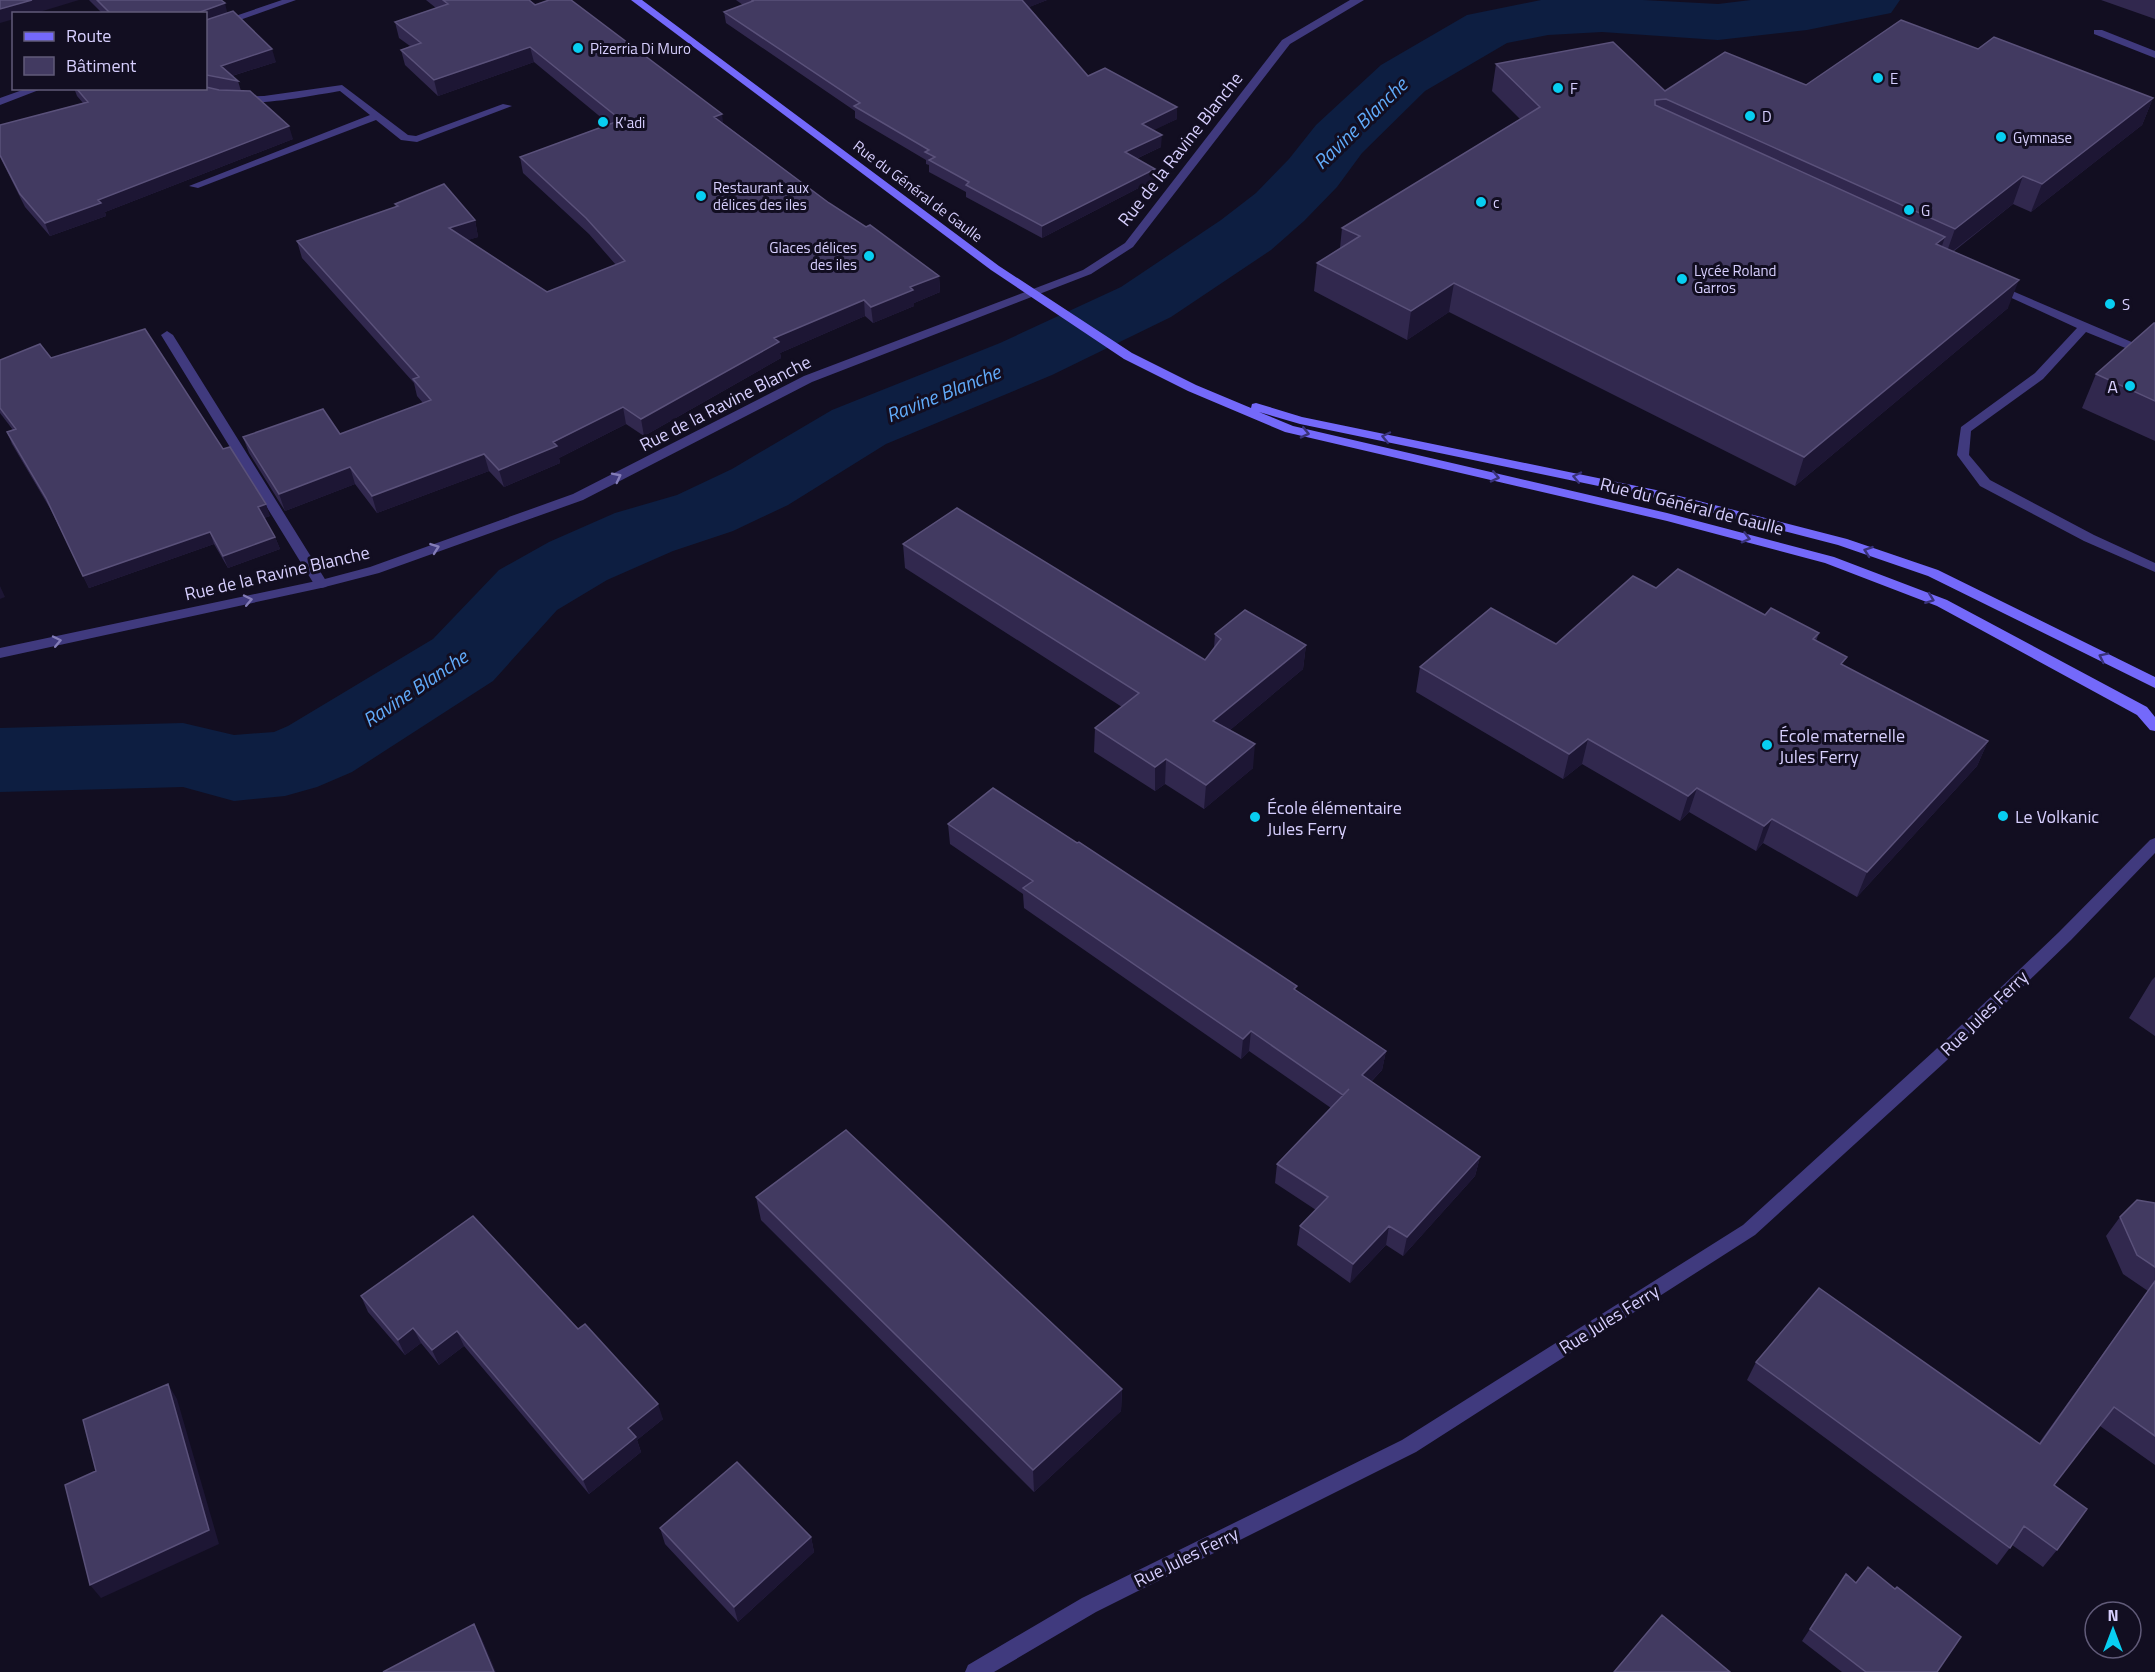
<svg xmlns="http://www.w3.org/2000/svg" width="2155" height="1672" viewBox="0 0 2155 1672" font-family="'Titillium Web',sans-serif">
	<rect width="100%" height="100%" fill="#120e21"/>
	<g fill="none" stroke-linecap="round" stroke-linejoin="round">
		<path fill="#0d1e41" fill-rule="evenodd" d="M1541,0H1643L1718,4L1751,0H1900L1891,13L1807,30L1718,40L1602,32L1548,35L1507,43L1425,91L1362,153L1337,187L1304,221L1271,250L1171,317L1052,375L886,444L788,505L733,531L673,551L607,580L557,610L493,681L352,772L317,787L285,796L234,801L183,787L0,792V728L183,723L234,735L274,732L288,726L433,639L499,570L549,542L615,513L677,495L732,469L832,410L1000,343L1121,287L1221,220L1256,193L1289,159L1316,125L1381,65L1467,15Z"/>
		<path fill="#403a7e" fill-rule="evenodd" d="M2094,30H2102L2155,51V58L2094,34Z
			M342,85L408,135L416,136L503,104L512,106L417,142L401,140L376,120L198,188L189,186L370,115L340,91C320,94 248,109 235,99L236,97L264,96Z
			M1996,284L2155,352V360L2086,332L2043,379L1971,431L1969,455L1990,480L2094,535L2155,563V572L2084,541L1980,486L1957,455L1961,427L2035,373L2077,328L1992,289L1990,287Z
			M167,331L173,335L328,584L326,587L321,588L314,584L161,335Z"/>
		<path fill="#403a7e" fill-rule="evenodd" d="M282,0H296L206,32V26Z
			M1350,0H1364L1290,44L1133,247L1091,274L812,382L583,500L379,573L321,588L0,658V648L321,580L370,567L573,494L804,376L1083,270L1125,243L1282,40Z
			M28,88H44L0,105V98Z
			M2155,838V853L2071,940L1945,1062L1755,1235L1416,1452L1096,1612L994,1672H965L968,1665L1082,1598L1402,1440L1743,1225L1933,1052L2059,932L2150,840Z"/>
		<path fill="#7469fa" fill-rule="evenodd" d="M631,0H642L999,266L1132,353L1196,385L1251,408L1252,404L1256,403L1302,417L1656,490L1847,539L1938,570L2155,677V688L1928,576L1838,545L1656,498L1300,424L1259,412L1293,426L1667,513L1834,557L1947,600L2147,707L2155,717V731L2150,730L2137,715L1937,606L1825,563L1667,521L1285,432L1188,391L1124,359L991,270Z"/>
	</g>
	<path fill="#31284e" d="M89,0H221L227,13L276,62L232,76L238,81L241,91L293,139L105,212L106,216L50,236L25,207L0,157V125L83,103L77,96L74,88H206V14H103Z
		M426,0H529L723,123L829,203L939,276L940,292L914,303V306L873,323L865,316L780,353L781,358L644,436L626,424L559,458L560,463L504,487L489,471L377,513L355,484L285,511L249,453L243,437L340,434L423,403L417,396L414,383L302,258L297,241L396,207L395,204L475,220L478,237L467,240L547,292L616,265L589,234L523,173L520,157L609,124L534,62L438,96L405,65L401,50L410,46L399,38L395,22L436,8Z
		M736,0H1047L1029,7L1088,76L1177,119L1153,130L1161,147L1136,159L1155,169L1154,180L1042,238L966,197V192L929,172V165L926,164V160L855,118V111L726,23L724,12L743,5Z
		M2101,0H2155V19Z
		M1978,49L2153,98L2142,125L2031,212L2013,204L1953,252L2008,308L1795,486L1449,312L1407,340L1314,291L1317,263L1340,248L1342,228L1520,119L1492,91L1496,64L1665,91L1806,85Z
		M2155,323V441L2082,408L2096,374Z
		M51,358L223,449L270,516L264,518L275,537L280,549L228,568L214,544L89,588L51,510L12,444L7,432L13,430L0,413V360Z
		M903,544L1205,660L1214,648L1215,634L1306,645L1303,669L1230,730L1253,768L1204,809L1165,784L1155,791L1094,752L1095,728L1122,707L905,568Z
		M1765,615L1819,633L1816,641L1844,666L1988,741L1977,766L1857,897L1763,843L1756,851L1689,812L1680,821L1582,764L1563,779L1416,692L1420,667L1556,644Z
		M948,824L1297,991L1386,1051L1382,1070L1371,1082L1480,1157L1475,1176L1403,1256L1386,1245L1350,1283L1297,1245L1300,1226L1316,1210L1275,1183L1277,1164L1331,1108L1249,1051L1241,1059L1024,908L1023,894L950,844Z
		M2155,977V1036L2129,1018L2152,980Z
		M756,1197L1122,1389L1121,1411L1034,1492L761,1220Z
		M2155,1203V1465L2100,1426L2054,1485L2057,1550L2043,1567L2012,1545L1997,1565L1747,1380L1756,1362L2039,1443L2148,1291L2123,1274L2106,1236L2120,1217Z
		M473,1216L663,1419L637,1440L641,1452L589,1494L464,1346L439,1365L421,1343L405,1355L368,1312L361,1296Z
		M660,1528L811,1537L814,1552L738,1622L665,1544Z
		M1846,1574L1856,1583L1895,1589L1937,1672H1842L1802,1641Z"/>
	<path fill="#1d1634" d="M32,0H79L33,14H14V19L0,23V9Z
		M1021,0H1047L1022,10Z
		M225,3L228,16L206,24V14H200V12Z
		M530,47L534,62L438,96L434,80Z
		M272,49L276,62L225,78L221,66Z
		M2153,98L2142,125L2031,212L2042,184Z
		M1177,107V119L1142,136V124Z
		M722,114L724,130L714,117Z
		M289,126L293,139L105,212L106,216L50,236L45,223L98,200Z
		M1162,135L1161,147L1125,164V152Z
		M1155,169L1154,180L1042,238V226Z
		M2023,176L2013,204L1945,257L1955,229Z
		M475,220L478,237L453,245L449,228Z
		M1945,237L1935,266L1936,244Z
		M939,276L940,292L914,303V306L873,323L871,307L910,287Z
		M2019,280L2008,308L1795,486L1804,457Z
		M1454,283L1449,312L1407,340L1411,311Z
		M864,300L865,316L780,353L781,358L644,436L641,419L774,338Z
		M623,407L626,424L559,458L560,463L504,487L499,470Z
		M484,454L489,471L377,513L372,496Z
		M350,467L355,484L285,511L279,494Z
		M266,504L270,516L262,519L258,507Z
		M210,532L214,544L89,588L83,576Z
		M275,537L280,549L228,568L223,556Z
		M0,586L5,597L0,599Z
		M1306,645L1303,669L1212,745L1213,721Z
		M1588,739L1582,764L1563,779L1569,754Z
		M1988,741L1977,766L1857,897L1867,872Z
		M1255,744L1253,768L1204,809L1206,785Z
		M1166,759L1165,784L1155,791V767Z
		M1697,788L1689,812L1680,821L1688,796Z
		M1772,819L1763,843L1756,851L1764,826Z
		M1251,1031L1249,1051L1241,1059L1243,1039Z
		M1386,1051L1382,1070L1358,1095L1362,1075Z
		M1480,1157L1475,1176L1403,1256L1407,1237Z
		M1389,1226L1386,1245L1350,1283L1353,1264Z
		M413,1328L421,1343L405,1355L398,1340Z
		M457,1331L464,1346L439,1365L432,1350Z
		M168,1384L177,1399L219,1544L101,1598L90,1585Z
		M1122,1389L1121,1411L1034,1492L1033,1470Z
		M658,1404L663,1419L637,1440L641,1452L589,1494L583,1480L628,1428Z
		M811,1537L814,1552L738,1622L734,1607Z
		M474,1624L482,1639L496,1672H494Z"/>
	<path fill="#423a61" stroke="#5a517a" stroke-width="1.5" d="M0,0H32L0,9Z
		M97,0H221L225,3L200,12V14H111Z
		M443,0H529L535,5L549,0H571L722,114L714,117L829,203L866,227L870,225L939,276L910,287L913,290L871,307L864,300L774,338L779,342L641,419L623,407L553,442L557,446L499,470L484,454L372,496L350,467L279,494L243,437L323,409L340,434L431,400L413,379L419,377L297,241L398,206L395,204L444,184L475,220L449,228L547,292L625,261L586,218L520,157L621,120L530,47L434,80L401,50L421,43L395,22L448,4Z
		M752,0H1022L1088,76L1105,68L1177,107L1142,124L1162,135L1125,152L1155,169L1042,226L966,185L969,182L929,160L935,157L925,152L929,150L854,106L860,103L724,12L753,1Z
		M233,11L272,49L221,66L238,81L206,75V20Z
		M1901,20L1978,49L1994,37L2153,98L2042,184L2023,176L1955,229L1666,99L1655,100V105L1945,237L1936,244L2019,280L1804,457L1454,283L1411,311L1317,263L1360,236L1342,228L1540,107L1496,64L1613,42L1665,91L1725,52L1806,85Z
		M206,87L219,90L250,91L289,126L98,200L101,203L45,223L20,194L0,155V125L88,102L76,88H206Z
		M2154,323H2155V401L2096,374Z
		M145,329L223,449L230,447L266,504L258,507L275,537L223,556L210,532L83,576L46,498L7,432L16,429L0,408V360L40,344L51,358Z
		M957,508L1205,660L1221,639L1215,634L1245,610L1306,645L1213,721L1255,744L1206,785L1166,759L1155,767L1095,728L1139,693L903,544Z
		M1678,569L1765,615L1771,608L1819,633L1813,639L1847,657L1841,664L1988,741L1867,872L1772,819L1764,826L1697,788L1688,796L1588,739L1569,754L1420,667L1491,608L1556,644L1633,576L1656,588Z
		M993,788L1077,843L1079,842L1297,986L1294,989L1386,1051L1362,1075L1480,1157L1407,1237L1389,1226L1353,1264L1300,1226L1328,1197L1277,1164L1349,1089L1343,1095L1251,1031L1243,1039L1023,888L1033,881L948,824Z
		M846,1130L1122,1389L1033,1470L756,1197Z
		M2137,1200L2155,1203V1267L2137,1255L2120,1217Z
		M473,1216L578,1329L585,1324L658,1404L628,1428L636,1437L583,1480L457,1331L432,1350L413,1328L398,1340L361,1296Z
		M2155,1281V1436L2114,1407L2054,1485L2087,1509L2057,1550L2024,1526L2010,1548L1756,1362L1819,1288L2040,1444Z
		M168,1384L209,1530L90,1585L65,1485L96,1471L83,1420Z
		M737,1462L811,1537L734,1607L660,1528Z
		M1868,1567L1895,1589L1897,1587L1961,1637L1937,1672H1866L1810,1629L1846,1574L1856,1583Z
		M1662,1615L1730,1672H1614Z
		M474,1624L494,1672H383Z"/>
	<defs><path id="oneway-chevron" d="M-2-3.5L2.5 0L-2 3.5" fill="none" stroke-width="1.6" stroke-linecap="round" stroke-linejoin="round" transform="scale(1.5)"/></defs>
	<g stroke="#393278">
		<use href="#oneway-chevron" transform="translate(1305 433) rotate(13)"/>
		<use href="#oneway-chevron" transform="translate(1386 437) rotate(-168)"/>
		<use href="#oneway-chevron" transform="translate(1495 477) rotate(13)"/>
		<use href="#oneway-chevron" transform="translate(1577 477) rotate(-168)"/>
		<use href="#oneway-chevron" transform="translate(1746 538) rotate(15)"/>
		<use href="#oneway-chevron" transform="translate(1868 551) rotate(-161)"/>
		<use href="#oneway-chevron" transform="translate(1930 599) rotate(21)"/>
		<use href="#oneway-chevron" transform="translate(2103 657) rotate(-154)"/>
	</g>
	<g stroke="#847db8">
		<use href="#oneway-chevron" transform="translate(617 477) rotate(-27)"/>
		<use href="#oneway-chevron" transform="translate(435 548) rotate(-20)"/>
		<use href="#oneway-chevron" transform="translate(248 600) rotate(-12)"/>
		<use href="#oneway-chevron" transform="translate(57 641) rotate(-12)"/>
	</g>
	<g fill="#08cef1" stroke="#120e21" stroke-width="2">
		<circle cx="578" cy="48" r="6"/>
		<circle cx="1878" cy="78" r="6"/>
		<circle cx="1558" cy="88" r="6"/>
		<circle cx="1750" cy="116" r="6"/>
		<circle cx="603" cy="122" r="6"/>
		<circle cx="2001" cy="137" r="6"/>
		<circle cx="701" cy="196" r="6"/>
		<circle cx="1481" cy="202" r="6"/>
		<circle cx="1909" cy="210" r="6"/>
		<circle cx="869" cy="256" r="6"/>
		<circle cx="1682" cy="279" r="6"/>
		<circle cx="2110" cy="304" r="6"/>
		<circle cx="2130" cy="386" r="6"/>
		<circle cx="1767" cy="745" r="6"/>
		<circle cx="2003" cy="816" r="6"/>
		<circle cx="1255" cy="817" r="6"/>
	</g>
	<g text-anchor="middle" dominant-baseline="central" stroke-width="6" stroke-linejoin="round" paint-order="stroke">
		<g font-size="15" fill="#d7cffe" stroke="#120e21" text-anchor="start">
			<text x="590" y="48">Pizerria Di Muro</text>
			<text x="1890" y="78">E</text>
			<text x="1570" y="88">F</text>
			<text x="1762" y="116">D</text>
			<text x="615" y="122">K'adi</text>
			<text x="2013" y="137">Gymnase</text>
			<text x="713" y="187">Restaurant aux<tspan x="713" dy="17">délices des iles</tspan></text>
			<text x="1493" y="202">c</text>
			<text x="1921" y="210">G</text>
			<text x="857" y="247" text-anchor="end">Glaces délices<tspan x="857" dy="17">des iles</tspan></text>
			<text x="1694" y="270">Lycée Roland<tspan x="1694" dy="17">Garros</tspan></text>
			<text x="2122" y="304">S</text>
		</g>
		<g font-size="15" fill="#d7cffe" stroke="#120e21">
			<text transform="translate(918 191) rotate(37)">Rue du Général de Gaulle</text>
		</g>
		<g font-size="18" fill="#d7cffe" stroke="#120e21">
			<text transform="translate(1180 149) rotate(-52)">Rue de la Ravine Blanche</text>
			<text transform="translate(725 403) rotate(-27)">Rue de la Ravine Blanche</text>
			<text transform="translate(1692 506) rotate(14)">Rue du Général de Gaulle</text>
			<text transform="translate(277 573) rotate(-13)">Rue de la Ravine Blanche</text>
			<text transform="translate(1984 1013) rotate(-44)">Rue Jules Ferry</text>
			<text transform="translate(1609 1319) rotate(-32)">Rue Jules Ferry</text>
			<text transform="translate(1186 1557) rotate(-26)">Rue Jules Ferry</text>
		</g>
		<g font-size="18" fill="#d7cffe" stroke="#120e21" text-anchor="start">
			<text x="2118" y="386" text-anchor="end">A</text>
			<text x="1779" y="735">École maternelle<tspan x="1779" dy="21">Jules Ferry</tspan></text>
			<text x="1267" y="807">École élémentaire<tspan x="1267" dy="21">Jules Ferry</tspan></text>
			<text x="2015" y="816">Le Volkanic</text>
		</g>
		<g font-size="20" font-style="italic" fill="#61abfa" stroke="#120e21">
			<text transform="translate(1360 123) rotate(-44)">Ravine Blanche</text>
			<text transform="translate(943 393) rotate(-22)">Ravine Blanche</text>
			<text transform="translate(415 688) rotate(-34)">Ravine Blanche</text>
		</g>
	</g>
	<rect x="12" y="12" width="195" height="78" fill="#120e21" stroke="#615b79" stroke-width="1.5"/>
	<rect x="24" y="32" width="30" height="9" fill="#7469fa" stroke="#615b79" stroke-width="1.5"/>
	<text x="66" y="42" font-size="18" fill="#d7cffe">Route</text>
	<rect x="24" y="57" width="30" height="18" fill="#423a61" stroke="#615b79" stroke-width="1.5"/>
	<text x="66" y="72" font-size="18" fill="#d7cffe">Bâtiment</text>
	<g transform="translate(2113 1630)"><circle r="28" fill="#120e21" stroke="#615b79" stroke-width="1.5"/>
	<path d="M0-4.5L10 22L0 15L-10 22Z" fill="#08cef1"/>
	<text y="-9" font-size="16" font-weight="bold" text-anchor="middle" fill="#d7cffe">N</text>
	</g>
</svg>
